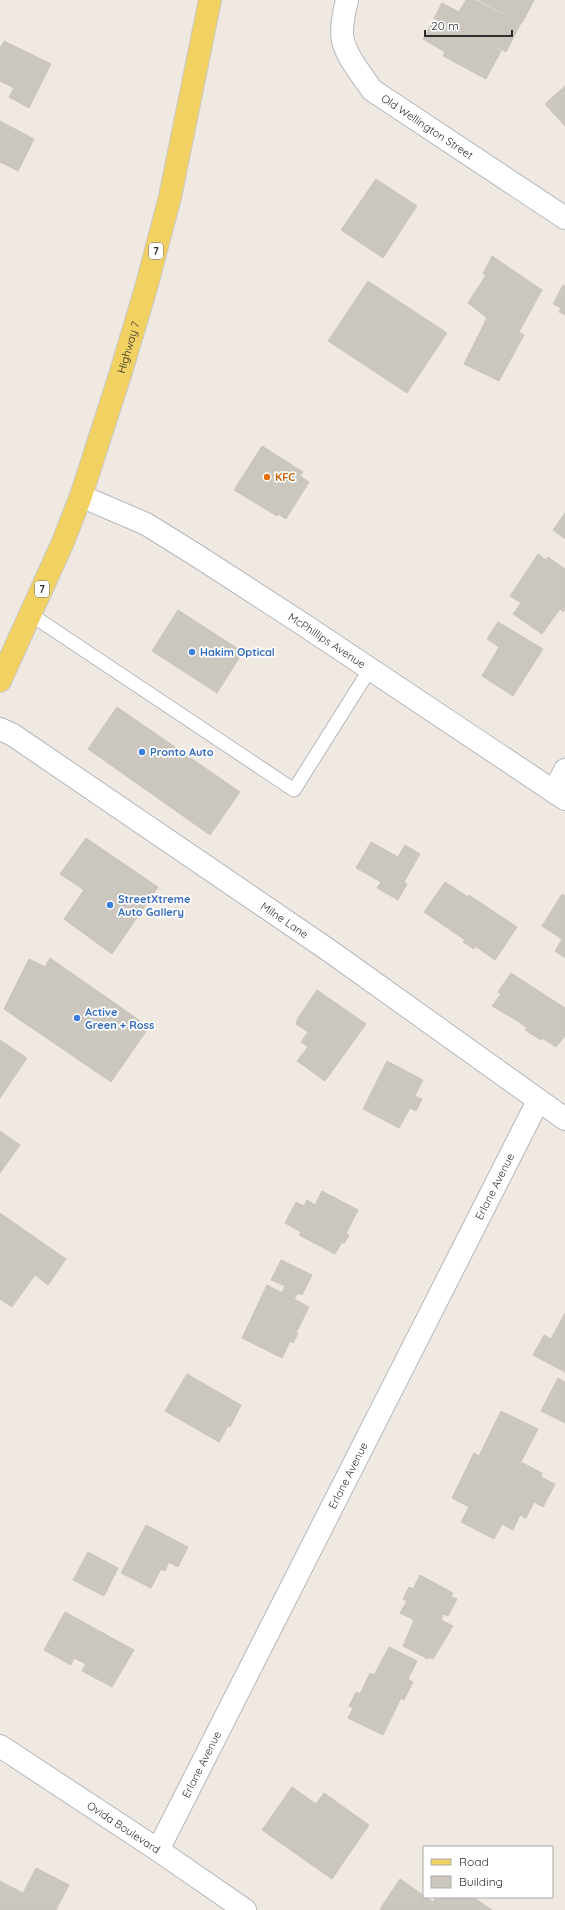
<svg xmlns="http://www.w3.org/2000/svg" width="565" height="1910" viewBox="0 0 565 1910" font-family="Quicksand,sans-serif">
	<rect width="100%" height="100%" fill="#efe9e1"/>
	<path fill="#cbc7bf" stroke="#cbc5ba" d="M466,0H475L521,23L506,52L461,28L501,51L486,79L443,56L445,52L423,39L431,25L441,31L445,24L434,18L442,3L459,12Z
		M479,0H534L522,23Z
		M4,41L51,64L29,108L9,97L14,88L0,81V47H1Z
		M565,86V126L545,104Z
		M0,121L34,139L18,171L0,162Z
		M376,179L417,206L383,258L341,230Z
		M492,256L542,290L519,332L524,335L499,381L464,364L487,318L468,303L486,275L483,274Z
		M368,281L447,333L407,393L328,341Z
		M563,285L565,286V315L559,312L561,308L553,304Z
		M262,446L303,472L300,476L309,482L286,519L278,514L277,516L234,490Z
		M565,513V539L553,530Z
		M538,554L546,560L548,557L565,569V609L563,612L560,609L542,634L513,614L521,603L510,596Z
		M178,610L243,652L217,693L152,651Z
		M498,622L543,649L513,696L482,676L499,647L487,639Z
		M117,707L240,792L210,835L88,749Z
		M86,838L158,887L112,954L64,919L84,890L60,874Z
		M371,842L398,857L405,845L420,854L404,882L407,884L398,900L377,888L381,882L356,868Z
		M445,882L468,897L469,895L517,927L495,960L475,946L474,949L463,942L465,940L424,912Z
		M562,894L565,896V958L555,951L562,939L542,926Z
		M50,958L149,1027L111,1082L4,1009L29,959L45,967Z
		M511,973L565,1008V1036L556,1047L542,1038L541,1040L525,1030L527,1028L516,1020L492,1006L501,994L498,992Z
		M317,990L366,1024L325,1081L297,1061L308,1047L301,1042L308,1032L296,1024L298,1018Z
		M0,1040L27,1058L0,1098Z
		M387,1061L423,1080L415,1096L422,1099L416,1111L410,1108L399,1128L363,1109Z
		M0,1131L20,1145L0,1173Z
		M322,1191L358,1210L346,1234L349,1235L344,1244L342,1242L335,1254L299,1235L301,1232L285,1223L296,1202L304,1206L307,1200L315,1205Z
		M0,1213L66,1259L48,1285L35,1275L12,1307L0,1299Z
		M281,1260L312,1275L302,1295L298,1293L294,1299L309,1307L296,1333H298L293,1343L290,1341L282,1358L242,1338L267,1285L282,1293L285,1286L271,1280Z
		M565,1313V1372L533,1355L544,1335L551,1339Z
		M187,1374L241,1405L230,1427L228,1426L219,1442L165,1411Z
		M558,1378L565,1382V1423L541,1411Z
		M501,1411L538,1429L521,1462L542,1473L541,1477L555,1484L543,1507L534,1502L526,1518L520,1515L513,1530L502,1524L494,1539L461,1522L469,1507L452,1498L474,1453L479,1456Z
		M146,1525L188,1547L178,1567L169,1562L165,1571L161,1569L151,1588L121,1573Z
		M88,1552L118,1568L104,1596L73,1580Z
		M420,1575L453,1593L451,1596L457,1599L448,1616L443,1614L441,1620L453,1626L433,1659L429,1657L428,1659L403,1646L414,1620L400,1613L407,1601L403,1599L409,1587L413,1589Z
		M65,1612L134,1650L112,1687L82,1671L86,1664L74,1658L71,1665L44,1650Z
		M389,1647L417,1661L408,1679L413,1682L404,1700L401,1698L383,1735L348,1718L353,1708L349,1706L356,1692L360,1694L370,1673L374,1675Z
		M292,1787L316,1804L324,1793L369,1825L332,1879L262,1830Z
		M36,1868L69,1885L56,1910H0V1881L23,1893Z
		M400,1879L433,1902L436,1897H473L492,1910H381L380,1909Z"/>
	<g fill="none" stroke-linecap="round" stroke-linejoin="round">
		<defs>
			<path id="service" d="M30,614L294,790L370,669"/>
			<g id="minor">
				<path id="s1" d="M347,0C344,12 340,29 343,41C348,59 362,75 372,90L565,218"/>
				<path id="s2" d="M81,496L146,524L196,555L301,623L565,799"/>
				<path id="s3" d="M0,729L13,735L327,949L565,1119"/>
				<path d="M554,792L565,770"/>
				<path id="s4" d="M0,1746L158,1850L245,1910"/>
				<path id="s5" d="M158,1850L538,1101"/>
			</g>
			<g id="primary">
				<path id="s6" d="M0,681L63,542L81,496L120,375L146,288L170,197L210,0"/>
			</g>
		</defs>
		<use href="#service" stroke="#b4b7c1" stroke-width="15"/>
		<use href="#minor" stroke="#b4b7c1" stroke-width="24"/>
		<use href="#primary" stroke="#c9c9c9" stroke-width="24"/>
		<use href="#service" stroke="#fff" stroke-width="13"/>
		<use href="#minor" stroke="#fff" stroke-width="22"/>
		<use href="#primary" stroke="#f2d163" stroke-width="22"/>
	</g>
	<circle fill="#e8710a" stroke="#fff" stroke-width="1.5" cx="267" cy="477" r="4"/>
	<g fill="#3f7fe0" stroke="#fff" stroke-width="1.5">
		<circle cx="192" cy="652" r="4"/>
		<circle cx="142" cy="752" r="4"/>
		<circle cx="110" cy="905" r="4"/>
		<circle cx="77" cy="1018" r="4"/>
	</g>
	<g text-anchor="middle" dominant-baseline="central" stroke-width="3.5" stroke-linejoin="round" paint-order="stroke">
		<g fill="#fff" stroke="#6d6d6d" stroke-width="1">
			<rect x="149" y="243" width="14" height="16" rx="3"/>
			<rect x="35" y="581" width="14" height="16" rx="3"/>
		</g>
		<g font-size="10" font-weight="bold" fill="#2e2e2e">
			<text x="156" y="251">7</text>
			<text x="42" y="589">7</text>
		</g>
		<g font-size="11" fill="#2e2e2e" stroke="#fff">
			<text stroke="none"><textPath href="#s1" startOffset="165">Old Wellington Street</textPath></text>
			<text stroke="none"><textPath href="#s6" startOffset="358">Highway 7</textPath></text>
			<text stroke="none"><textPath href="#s2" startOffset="286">McPhillips Avenue</textPath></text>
			<text stroke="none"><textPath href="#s3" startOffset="343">Milne Lane</textPath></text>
			<text stroke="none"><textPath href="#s5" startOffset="744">Erlane Avenue</textPath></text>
			<text stroke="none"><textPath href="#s5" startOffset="420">Erlane Avenue</textPath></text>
			<text stroke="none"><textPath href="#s5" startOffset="96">Erlane Avenue</textPath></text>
			<text stroke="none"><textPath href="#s4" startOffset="148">Ovida Boulevard</textPath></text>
		</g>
		<g font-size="11" font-weight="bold" fill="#c56008" stroke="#fff" text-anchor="start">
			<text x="275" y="477">KFC</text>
		</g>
		<g font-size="11" font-weight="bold" fill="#366cbe" stroke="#fff" text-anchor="start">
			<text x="200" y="652">Hakim Optical</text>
			<text x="150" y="752">Pronto Auto</text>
			<text x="118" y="899">StreetXtreme<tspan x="118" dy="13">Auto Gallery</tspan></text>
			<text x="85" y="1012">Active<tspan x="85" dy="13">Green + Ross</tspan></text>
		</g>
	</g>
	<rect x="423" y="1846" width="130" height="52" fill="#ffffff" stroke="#ababab"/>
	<rect x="431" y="1859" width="20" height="6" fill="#f2d163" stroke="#ababab"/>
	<text x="459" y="1866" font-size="12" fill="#2e2e2e">Road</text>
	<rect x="431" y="1876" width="20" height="12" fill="#cbc7bf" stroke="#ababab"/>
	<text x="459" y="1886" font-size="12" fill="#2e2e2e">Building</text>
	<path d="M425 30v6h87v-6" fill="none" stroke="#2e2e2e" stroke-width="2"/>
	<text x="431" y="30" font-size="12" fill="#2e2e2e" stroke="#ffffff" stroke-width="3" paint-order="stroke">20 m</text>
</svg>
